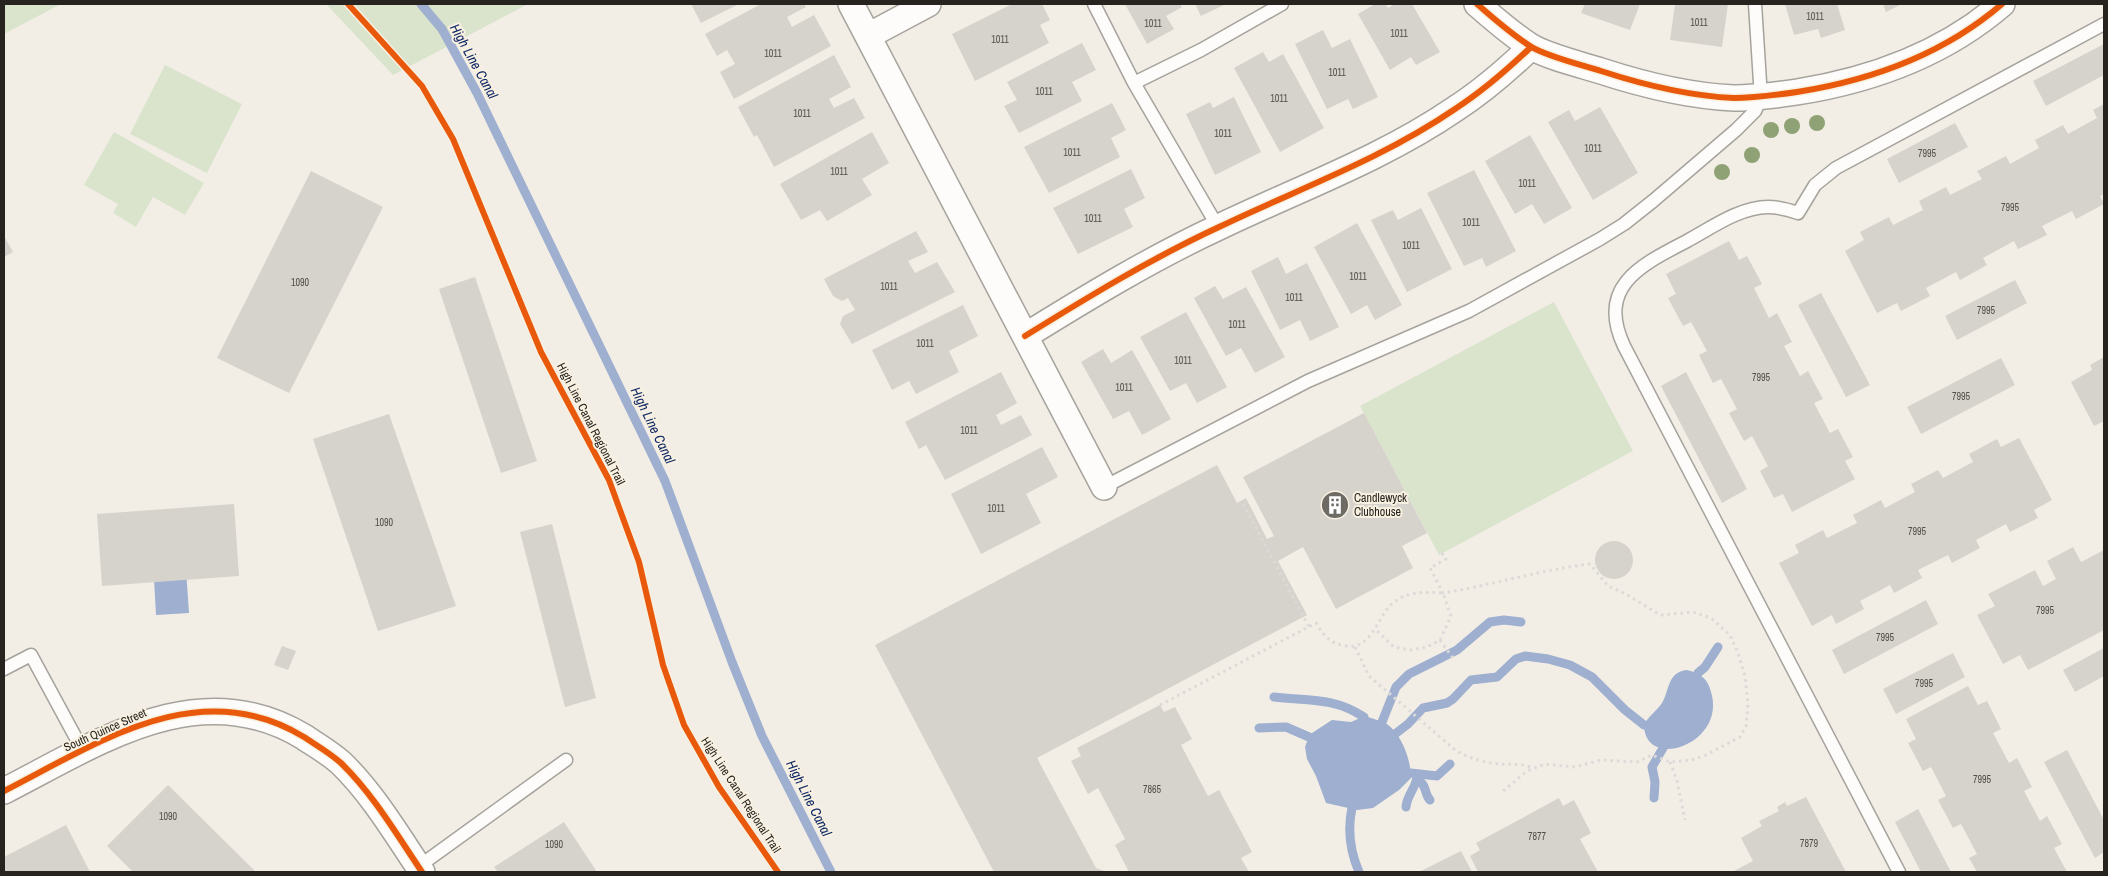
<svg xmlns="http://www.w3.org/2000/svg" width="2108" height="876" viewBox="0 0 2108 876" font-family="'Archivo Narrow',sans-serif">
	<rect width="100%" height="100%" fill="#f2eee6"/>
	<path fill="#dae4cd" d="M4,4H61L4,34Z
		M326,4H528L393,75Z
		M165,65L242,104L207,173L130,134Z
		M114,132L204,183L185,215L153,197L136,227L113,213L118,204L84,185Z
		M1554,302L1633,451L1439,555L1360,406Z"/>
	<path fill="#9eafd0" d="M184,541L189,613L156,615L152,543Z
		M1687,670C1700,673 1708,679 1711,692C1727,744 1645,772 1644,725C1648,716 1657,711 1662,703C1670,690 1667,672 1687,670Z
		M1368,717C1374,719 1381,721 1387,724C1402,735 1411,760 1411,778L1399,790L1373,808L1357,810L1326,803L1316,776L1307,759L1305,747L1308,739L1312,733L1332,720L1351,722L1360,718Z"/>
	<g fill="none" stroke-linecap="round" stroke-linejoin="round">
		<path stroke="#9eafd0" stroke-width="9" d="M421,4L442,29L477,93L665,481L732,662L762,736L831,872
			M1698,673L1705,667L1718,647
			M1274,697C1309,701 1334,697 1364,717
			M1382,722L1396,687L1409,674L1457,650L1490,622L1504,620L1521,622
			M1259,728L1286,727L1309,737
			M1395,734L1408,724L1423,708L1447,703L1453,699L1471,680L1497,677L1516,659L1525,656L1548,659L1570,665L1592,677L1625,710L1644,725
			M1411,773L1437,776L1450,764
			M1418,781C1427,784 1424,794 1430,800
			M1654,798L1655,782L1652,767L1663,748
			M1406,807C1407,794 1418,786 1417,774
			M1352,808C1347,831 1350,851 1359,872"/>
	</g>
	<path fill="#d6d2cc" d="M691,4H739L701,23Z
		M761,4H804L806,7L787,17L792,27L814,15L831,46L734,99L720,72L735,64L727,50L717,56L705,34Z
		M1012,4H1042L1050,20L1040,25L1049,43L975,81L952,34Z
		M1125,4H1180L1182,7L1166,16L1174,29L1147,44Z
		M1195,4H1226L1201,16Z
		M1375,4H1385L1388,8L1395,4H1412L1440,52L1416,65L1411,57L1390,70L1358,14Z
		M1585,4H1640L1630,30L1581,13Z
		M1675,4H1728L1722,47L1670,40Z
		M1785,4H1837L1845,30L1821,38L1818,29L1794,35Z
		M1883,4H1902L1886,12Z
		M1323,30L1332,48L1350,39L1378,97L1353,109L1348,99L1327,109L1295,44Z
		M1082,43L1096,70L1072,82L1082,101L1019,133L1004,106L1017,100L1007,82Z
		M2104,44V75L2046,106L2033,81Z
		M1263,52L1269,62L1283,54L1324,128L1280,152L1234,68Z
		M834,55L851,87L829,99L834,108L854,98L865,118L774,167L757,135L754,137L738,107Z
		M1234,97L1261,152L1215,175L1186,114L1210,102L1213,108Z
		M1112,103L1126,130L1111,138L1120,157L1049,193L1024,147Z
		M2104,104V194L2100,196L2104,204L2076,219L2072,211L2042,226L2047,235L2018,249L2014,241L1983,258L1987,265L1960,280L1956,272L1926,288L1930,296L1901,311L1897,303L1877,313L1845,251L1864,240L1860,232L1889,217L1893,225L1923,210L1919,201L1946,187L1950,195L1982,179L1977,171L2006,156L2010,164L2039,148L2035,140L2063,125L2068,134L2097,118L2093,110Z
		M1600,107L1638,173L1593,200L1548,122L1569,110L1575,121Z
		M1955,123L1968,147L1899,183L1887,159Z
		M872,132L889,163L862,179L872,195L827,221L820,210L801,220L780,184Z
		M1530,135L1572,208L1544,224L1532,204L1515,214L1485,161Z
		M1131,169L1145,198L1124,209L1133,227L1078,254L1053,208Z
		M1474,170L1516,251L1486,267L1482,258L1464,266L1427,193Z
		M311,171L383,207L289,393L217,358Z
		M1421,208L1452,269L1407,292L1371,220L1393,210L1398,220Z
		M1357,223L1402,305L1375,320L1367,305L1351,314L1314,247Z
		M916,231L928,252L908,261L915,273L937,262L955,292L852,344L840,324L843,316L855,310L848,298L842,301L833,296L824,279Z
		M4,236L13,252L4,257Z
		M1729,241L1739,260L1747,256L1762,284L1754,288L1769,318L1777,313L1792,342L1784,346L1800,376L1808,371L1823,399L1814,403L1830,433L1838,429L1853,457L1845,461L1855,479L1792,512L1783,494L1774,498L1760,471L1768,466L1752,436L1744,441L1729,413L1737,409L1721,379L1713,383L1699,355L1707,351L1691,322L1683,326L1668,298L1676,294L1666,274Z
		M1278,257L1286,274L1307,263L1339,327L1310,341L1300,320L1280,330L1251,271Z
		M475,277L537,461L501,473L439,289Z
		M2015,280L2027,303L1957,340L1945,316Z
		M1215,286L1223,299L1246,287L1285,357L1255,373L1241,348L1226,356L1194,298Z
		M1821,293L1870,385L1846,397L1798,305Z
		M963,305L978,336L949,351L959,372L916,394L909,381L892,390L872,350Z
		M1186,312L1227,387L1197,403L1186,383L1170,391L1140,337Z
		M1103,349L1111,363L1132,350L1171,419L1142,435L1129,411L1113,419L1081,362Z
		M2104,357V421L2094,426L2071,382L2092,370L2090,365Z
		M2001,358L2015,385L1921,434L1907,407Z
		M1001,372L1017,403L996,415L1001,425L1021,415L1032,435L945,480L926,445L919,449L905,422Z
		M1686,372L1747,489L1722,503L1661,386Z
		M1364,413L1427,533L1402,546L1413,568L1336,609L1303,547L1278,561L1307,615L1037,758L1096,868L1107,872H994L875,645L1217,465L1237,503L1246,498L1267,539L1274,536L1243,477Z
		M389,414L456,606L378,631L313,439Z
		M2019,438L2052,500L2034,510L2038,518L2010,532L2006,524L1976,540L1980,548L1952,563L1948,555L1918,570L1922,578L1894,593L1890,585L1860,601L1864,609L1836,624L1832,615L1812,626L1779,563L1799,553L1795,545L1823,530L1827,538L1857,523L1853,515L1881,500L1885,508L1915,492L1911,484L1938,470L1943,478L1973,462L1969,454L1997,439L2001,447Z
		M1042,447L1058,477L1026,494L1041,523L981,554L951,494Z
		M234,504L239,576L102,586L97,514Z
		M552,524L596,698L565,707L520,532Z
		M1595 560a19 19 0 1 1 38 0a19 19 0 1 1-38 0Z
		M2073,547L2081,562L2104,550V630L2028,670L2020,655L2003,664L1977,615L1995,606L1988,594L2035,570L2043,586L2056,579L2047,561Z
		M1926,600L1938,624L1844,674L1832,650Z
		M282,646L296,651L288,670L274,665Z
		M2104,648V676L2075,692L2063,670Z
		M1953,653L1965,677L1896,714L1883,689Z
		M1968,686L1978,705L1987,701L2001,729L1993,733L2009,763L2017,758L2032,787L2024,791L2040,821L2047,816L2062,844L2054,848L2067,872H1977L1969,858L1977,854L1961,824L1953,828L1938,800L1946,796L1931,767L1923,771L1908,743L1916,739L1906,719Z
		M1160,705L1164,712L1175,707L1192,739L1181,745L1208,796L1219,790L1252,852L1241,858L1249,872H1129L1115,845L1125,839L1098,788L1088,794L1071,761L1081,756L1077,748Z
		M2067,750L2104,820V852L2095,858L2044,762Z
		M168,785L256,872H133L107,846Z
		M1806,797L1846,872H1732L1753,861L1741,838L1762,826L1759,821L1779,811L1777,807L1785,802L1787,806Z
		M1559,798L1563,806L1574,800L1591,833L1580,839L1598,872H1478L1470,856L1480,850L1476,843Z
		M1918,809L1951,872H1921L1895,822Z
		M564,822L597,872H498L494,867Z
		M66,825L90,872H4V857Z
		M1461,851L1472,872H1419Z"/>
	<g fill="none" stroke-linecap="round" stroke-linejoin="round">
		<defs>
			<path id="lane" d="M1094,4L1134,83L1218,227
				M1134,83L1201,50L1282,4
				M1104,487L1308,381L1469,311L1600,239L1624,224L1653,201L1736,130L1755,111L1761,98L1755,4
				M4,669L31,655L83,751
				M418,867L566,760
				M1899,872L1624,346C1596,286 1641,265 1687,241C1711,228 1740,207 1768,207C1778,207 1789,210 1798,213L1815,185L1836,168L2104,24"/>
			<path id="street" d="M851,4L1104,487
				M1477,4C1493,18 1511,34 1530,46C1545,56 1582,65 1601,71C1644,85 1688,96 1734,98C1755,98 1776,95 1797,92C1873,80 1944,54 2002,4
				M868,36L928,4
				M1025,336C1088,297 1152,258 1219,227C1298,189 1382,159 1455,109C1483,91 1507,70 1531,47
				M4,791C98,743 199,673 304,737C316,745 330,753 341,763C373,794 397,835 422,872"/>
		</defs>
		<use href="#lane" stroke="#a6a39c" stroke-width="15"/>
		<use href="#street" stroke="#a6a39c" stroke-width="28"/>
		<path stroke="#dcdad8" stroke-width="3" stroke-dasharray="2.5 4" stroke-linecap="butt" d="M1243,504L1309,627
			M1442,553L1446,559L1430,568L1443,593C1492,585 1540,570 1590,564L1608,586L1626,594L1657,613L1662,615L1693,612L1711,618L1730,635L1738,653L1745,676L1748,704L1746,726L1740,737L1704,756L1691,760L1670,762L1652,755L1637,762L1601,760L1575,767L1545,764L1527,771L1503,791
			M1440,640L1455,661
			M1355,647L1369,676L1454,749C1467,758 1485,763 1500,764C1511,765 1523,763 1532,768
			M1160,705L1316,623C1324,636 1331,644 1346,646C1373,650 1377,615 1394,602C1409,591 1425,592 1443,593L1451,616L1440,640L1427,647L1411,650L1394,647L1375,629
			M1670,762L1677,781L1685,820"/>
		<use href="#lane" stroke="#fdfcfb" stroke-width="12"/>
		<use href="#street" stroke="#fdfcfb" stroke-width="25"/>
		<defs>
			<path id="cycleway" d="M348,4L422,86L453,139L541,352L609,480L639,562L663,665L684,725L719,787L778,872
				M1477,4C1493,18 1511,34 1530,46C1545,56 1582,65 1601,71C1644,85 1688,96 1734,98C1755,98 1776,95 1797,92C1873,80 1944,54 2002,4
				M1025,336C1088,297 1152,258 1219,227C1298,189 1382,159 1455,109C1483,91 1507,70 1531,47
				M4,791C98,743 199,673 304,737C316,745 330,753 341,763C373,794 397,835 422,872"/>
		</defs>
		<use href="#cycleway" stroke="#f8f0e0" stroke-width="9"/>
		<use href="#cycleway" stroke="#e8590c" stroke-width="6"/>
	</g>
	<g fill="#8fa275">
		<circle cx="1817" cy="123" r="8"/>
		<circle cx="1792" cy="126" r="8"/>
		<circle cx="1771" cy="130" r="8"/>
		<circle cx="1752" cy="155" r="8"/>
		<circle cx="1722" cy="172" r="8"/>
	</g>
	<defs>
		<symbol id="building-disc" viewBox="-11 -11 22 22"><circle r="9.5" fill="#6e6b65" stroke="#f8f0e0"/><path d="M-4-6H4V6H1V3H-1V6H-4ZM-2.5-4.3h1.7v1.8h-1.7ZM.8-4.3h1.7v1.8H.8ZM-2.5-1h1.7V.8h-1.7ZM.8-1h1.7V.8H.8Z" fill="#fff"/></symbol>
	</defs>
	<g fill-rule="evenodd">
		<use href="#building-disc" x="1319" y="489" width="32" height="32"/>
	</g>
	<g text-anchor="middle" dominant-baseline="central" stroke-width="4" stroke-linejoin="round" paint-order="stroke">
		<g font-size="10" fill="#53504a">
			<text x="1815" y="16">1011</text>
			<text x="1699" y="22">1011</text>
			<text x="1153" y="23">1011</text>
			<text x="1399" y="33">1011</text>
			<text x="1000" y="39">1011</text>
			<text x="773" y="53">1011</text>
			<text x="1337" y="72">1011</text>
			<text x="1044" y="91">1011</text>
			<text x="1279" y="98">1011</text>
			<text x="802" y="113">1011</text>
			<text x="1223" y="133">1011</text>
			<text x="1593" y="148">1011</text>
			<text x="1072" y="152">1011</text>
			<text x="1927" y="153">7995</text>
			<text x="839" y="171">1011</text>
			<text x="1527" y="183">1011</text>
			<text x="2010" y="207">7995</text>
			<text x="1093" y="218">1011</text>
			<text x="1471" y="222">1011</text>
			<text x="1411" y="245">1011</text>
			<text x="1358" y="276">1011</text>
			<text x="300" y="282">1090</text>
			<text x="889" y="286">1011</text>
			<text x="1294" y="297">1011</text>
			<text x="1986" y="310">7995</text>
			<text x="1237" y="324">1011</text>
			<text x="925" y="343">1011</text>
			<text x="1183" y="360">1011</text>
			<text x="1761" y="377">7995</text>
			<text x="1124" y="387">1011</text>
			<text x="1961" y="396">7995</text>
			<text x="969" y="430">1011</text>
			<text x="996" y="508">1011</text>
			<text x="384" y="522">1090</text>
			<text x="1917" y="531">7995</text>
			<text x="2045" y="610">7995</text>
			<text x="1885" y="637">7995</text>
			<text x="1924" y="683">7995</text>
			<text x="1982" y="779">7995</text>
			<text x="1152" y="789">7865</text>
			<text x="168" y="816">1090</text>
			<text x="1537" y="836">7877</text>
			<text x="1809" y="843">7879</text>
			<text x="554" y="844">1090</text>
		</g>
		<g font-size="12" fill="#27241f" stroke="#f8f0e0">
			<text transform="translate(591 424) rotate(63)">High Line Canal Regional Trail</text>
			<text transform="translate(105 730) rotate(-24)">South Quince Street</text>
			<text transform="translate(741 795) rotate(57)">High Line Canal Regional Trail</text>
		</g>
		<g font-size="12" fill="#27241f" stroke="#f8f0e0" text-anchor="start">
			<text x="1354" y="498">Candlewyck<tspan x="1354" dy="14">Clubhouse</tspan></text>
		</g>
		<g font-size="14" font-style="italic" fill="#0f2967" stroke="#f8f0e0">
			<text transform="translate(474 61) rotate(61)">High Line Canal</text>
			<text transform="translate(653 425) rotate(64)">High Line Canal</text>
			<text transform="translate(809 798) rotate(63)">High Line Canal</text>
		</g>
	</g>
	<rect width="2108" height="876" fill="none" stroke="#27241f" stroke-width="10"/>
</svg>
